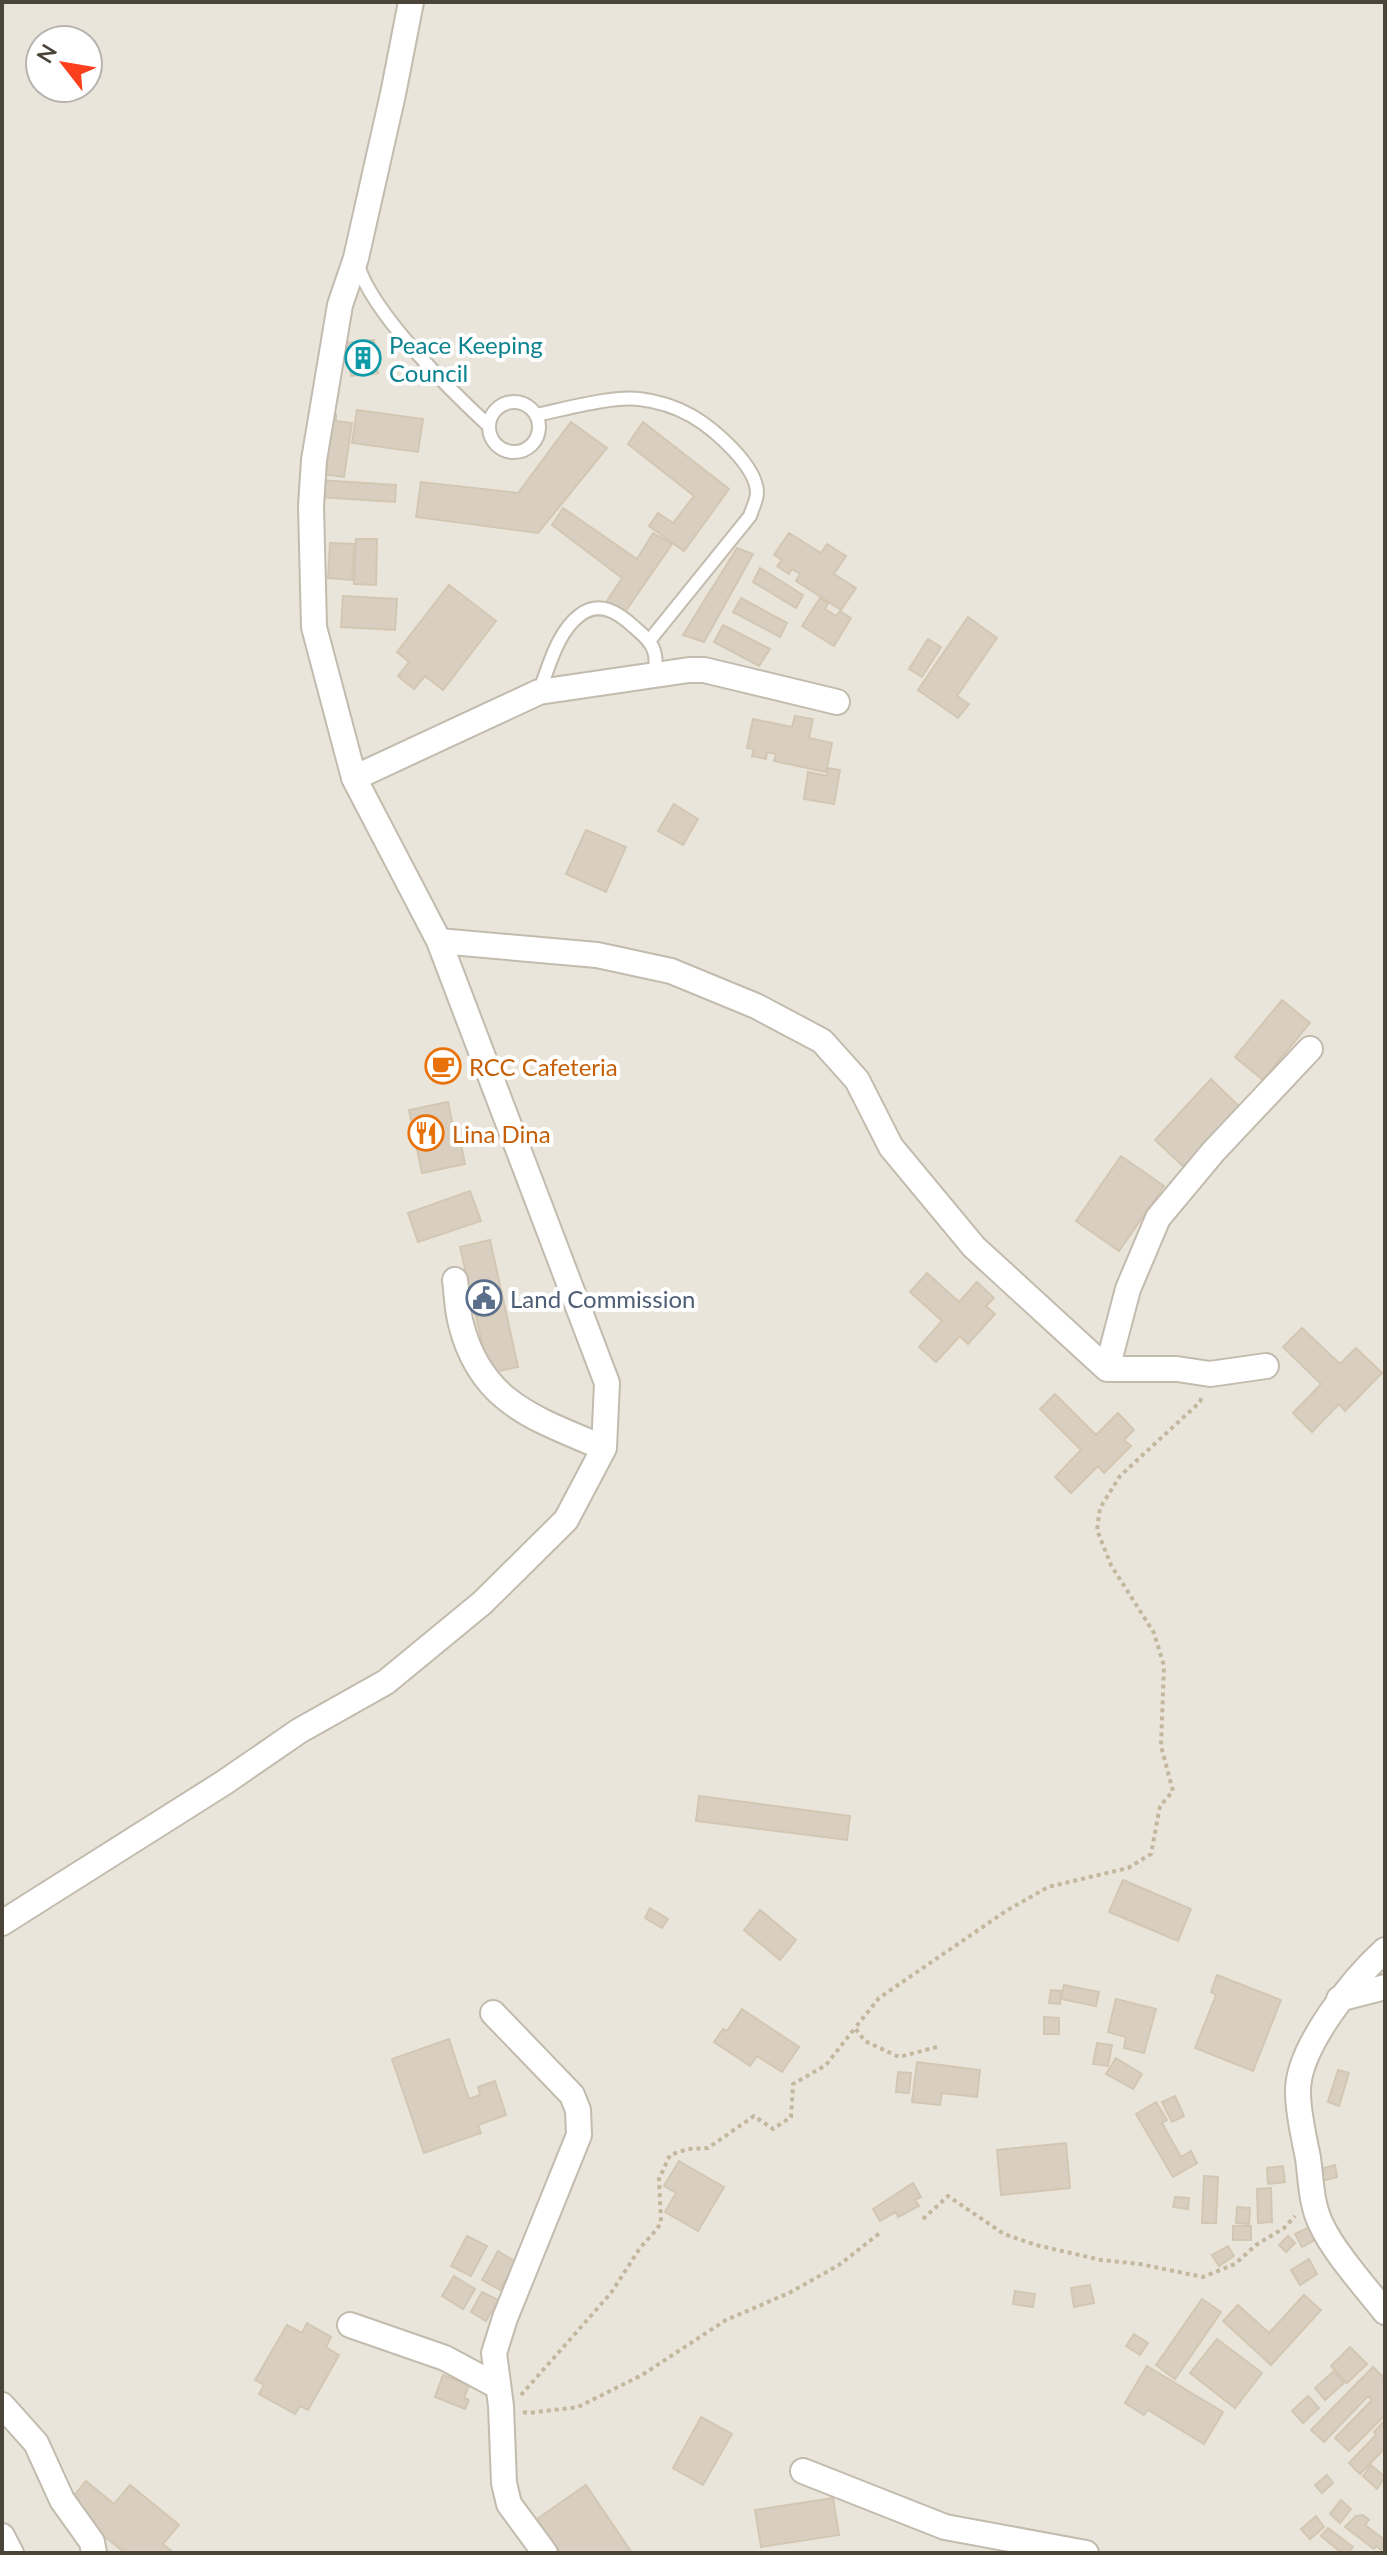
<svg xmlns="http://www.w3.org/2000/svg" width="1387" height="2555" viewBox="0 0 1387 2555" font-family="Lato,sans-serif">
	<rect width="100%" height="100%" fill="#f6f3ec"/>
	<path fill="#eae5da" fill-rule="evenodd" d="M2,2H1385V2553H2ZM40,40H88V88H40Z"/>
	<path fill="#d8cfc1" stroke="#d3c7b4" stroke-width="2" d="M374,340L378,373L351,376L346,343Z
		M357,410L423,419L418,452L352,443Z
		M328,414L336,415V421L352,423L344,477L320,474Z
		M571,422L607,448L538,533L416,517L421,482L518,493Z
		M643,422L729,489L684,551L649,526L658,513L673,523L694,496L628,444Z
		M319,480L396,485L395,502L318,497Z
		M563,508L637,559L653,533L672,544L623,615L605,604L622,578L552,525Z
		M789,533L821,553L827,544L846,556L834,574L856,588L841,610L796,581L800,574L792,569L789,574L777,566L782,560L774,555Z
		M356,539H377L376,585L354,584Z
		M330,543L354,544L352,580L328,578Z
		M737,548L753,554L704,642L683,635Z
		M760,568L803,595L796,608L753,582Z
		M449,585L496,621L443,690L425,676L414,689L398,676L409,662L397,652Z
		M343,596L397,599L395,630L341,627Z
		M741,598L787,623L780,637L733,612Z
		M820,598L828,603L825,609L836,616L840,611L851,618L834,646L802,626Z
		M968,617L997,638L957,696L969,704L958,718L918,690Z
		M723,625L770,649L759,666L714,642Z
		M928,639L941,647L922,677L909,669Z
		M795,716L813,719L809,738L832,743L826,772L774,761L776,754L767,752L766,759L752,756L754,749L747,748L753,719L792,727Z
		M828,768L840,770L834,804L804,799L808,772L827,776Z
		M674,804L698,819L683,845L658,831Z
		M586,830L626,847L606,892L566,874Z
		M1282,1000L1310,1023L1263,1080L1235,1057Z
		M1211,1079L1240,1107L1184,1167L1155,1140Z
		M448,1102L457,1145L461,1144L465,1164L422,1173L409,1110Z
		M1121,1156L1164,1186L1119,1251L1076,1221Z
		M470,1191L481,1221L418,1242L408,1213Z
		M490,1240L518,1367L489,1373L460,1247Z
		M927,1273L959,1302L977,1282L994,1298L986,1306L995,1314L968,1344L960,1336L936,1362L919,1347L942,1321L910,1292Z
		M1302,1328L1340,1364L1356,1348L1382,1373L1345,1411L1339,1404L1312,1432L1293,1413L1321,1384L1283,1347Z
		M1055,1394L1096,1435L1118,1413L1134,1430L1124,1440L1131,1446L1104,1473L1098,1466L1071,1493L1055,1477L1081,1450L1040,1409Z
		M699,1796L850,1816L847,1840L696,1821Z
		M1123,1880L1191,1909L1178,1941L1109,1912Z
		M650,1908L668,1919L662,1928L645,1918Z
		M760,1910L796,1940L780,1960L744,1930Z
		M1217,1975L1281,2000L1253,2071L1195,2048L1216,1995L1211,1992Z
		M1064,1985L1099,1992L1096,2006L1061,1999Z
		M1051,1990L1061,1991L1060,2004L1049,2003Z
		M1116,1999L1156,2009L1144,2053L1124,2048L1126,2037L1108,2032Z
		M742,2009L799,2047L782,2072L757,2056L750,2066L714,2042L723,2029L727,2031Z
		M1044,2017L1059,2018V2034H1044Z
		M449,2039L469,2099L480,2095L478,2087L495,2081L506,2115L478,2125L481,2133L424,2153L392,2059Z
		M1097,2043L1112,2045L1108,2066L1093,2064Z
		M1116,2058L1142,2074L1133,2089L1106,2074Z
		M917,2062L980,2070L977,2097L942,2093L940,2105L912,2102Z
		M1338,2070L1349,2073L1339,2106L1328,2102Z
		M898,2072L911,2073L909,2093L896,2092Z
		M1175,2096L1184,2116L1172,2122L1162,2102Z
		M1156,2102L1167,2120L1162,2123L1181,2157L1191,2151L1197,2163L1173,2177L1136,2114Z
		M1066,2143L1070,2188L1001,2195L997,2150Z
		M679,2161L724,2187L698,2231L665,2212L676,2193L664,2186Z
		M1335,2165L1337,2177L1322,2181L1320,2169Z
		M1283,2166L1285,2182L1268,2184L1267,2168Z
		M1204,2176L1218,2177L1216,2223H1202Z
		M913,2183L921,2197L915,2200L919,2206L898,2217L896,2212L880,2221L873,2209Z
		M1271,2188L1272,2222L1258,2223L1257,2189Z
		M1175,2197L1189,2198L1188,2209L1173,2207Z
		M1237,2207L1250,2208L1249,2224L1236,2223Z
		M1233,2226H1251V2240H1233Z
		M1309,2227L1315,2240L1302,2247L1295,2234Z
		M467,2236L487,2246L471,2276L451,2266Z
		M1288,2236L1295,2243L1286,2252L1279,2245Z
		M1228,2246L1234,2256L1219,2266L1212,2255Z
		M498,2251L516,2262L500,2290L482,2280Z
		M1309,2259L1317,2274L1300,2285L1291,2270Z
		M454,2276L475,2289L463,2309L442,2296Z
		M1090,2285L1094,2303L1074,2307L1071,2288Z
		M1015,2291L1035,2294L1033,2307L1013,2304Z
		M482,2292L498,2300L486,2321L471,2312Z
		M1304,2295L1321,2310L1271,2365L1223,2321L1238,2305L1269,2333Z
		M1202,2299L1221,2312L1175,2379L1156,2365Z
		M307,2323L331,2337L326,2347L339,2355L308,2410L300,2406L295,2414L259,2394L264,2385L255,2380L287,2325L302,2333Z
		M1134,2334L1148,2343L1140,2355L1126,2346Z
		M1217,2339L1262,2373L1235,2408L1190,2373Z
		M1350,2347L1367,2364L1347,2383L1331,2366Z
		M1147,2366L1223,2412L1204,2444L1148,2410L1144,2415L1125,2403Z
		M1373,2367L1385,2379V2415L1349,2451L1335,2438L1372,2400L1368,2396L1324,2442L1311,2430Z
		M1334,2371L1344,2383L1325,2400L1315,2388Z
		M443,2375L469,2385L464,2398L469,2400L465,2409L435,2397Z
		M1308,2396L1319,2408L1303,2423L1292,2411Z
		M701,2417L732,2434L703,2485L673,2468Z
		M1385,2420V2448L1360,2474L1349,2463L1376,2435L1374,2432Z
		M1371,2465L1385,2477L1377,2489L1363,2476Z
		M1327,2475L1333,2483L1322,2493L1315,2485Z
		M86,2481L114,2504L130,2485L179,2525L163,2544L174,2553H125L66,2505Z
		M586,2485L632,2553H560L537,2519Z
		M833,2498L839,2535L761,2547L755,2510Z
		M1341,2500L1351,2509L1340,2523L1330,2514Z
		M1363,2515L1369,2520L1365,2525L1385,2540L1381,2550L1376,2546L1374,2549L1345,2527L1356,2516Z
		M1316,2516L1324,2527L1310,2539L1301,2529Z
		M1328,2528L1353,2547L1348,2553H1342L1321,2536Z"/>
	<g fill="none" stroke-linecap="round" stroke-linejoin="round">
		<defs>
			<path id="service" d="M358,265C372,313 451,391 489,426
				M489 427a25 25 0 1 1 50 0a25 25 0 1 1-50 0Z
				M536,415C565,409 611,396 639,399C657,401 676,407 692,416C714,429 757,466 757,493C757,500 752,509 750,516L649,641
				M539,692C549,667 557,632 580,615C600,600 619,613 634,627C642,634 651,641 654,651C657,659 655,668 655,676"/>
			<path id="minor" d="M354,778L539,692L689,670H704L837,702
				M439,941L597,955L671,971L756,1006L822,1041L857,1080L891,1147L974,1247L1107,1369H1177L1210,1374L1266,1366
				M455,1280C457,1295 457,1310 461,1324C481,1404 537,1419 604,1448
				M1107,1369L1128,1289L1158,1218L1213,1152L1310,1049
				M2,1923L225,1782L299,1731L386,1682L482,1603L566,1520L604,1448L607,1383L439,941L354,778L314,627L311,506L314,460L340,305L356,258L393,94L411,2
				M1385,1950C1354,1978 1297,2048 1298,2092C1298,2114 1304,2137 1308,2158C1311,2179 1311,2204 1321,2224C1333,2251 1366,2288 1385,2312
				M1339,1999L1385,1987
				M493,2013L572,2095L578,2110L579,2135L505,2318L494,2353L501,2406L504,2483L509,2504L545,2553
				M350,2325L445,2358L497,2386
				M2,2405L36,2443L62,2500L92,2542L94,2553
				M803,2471L945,2527L1086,2553
				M2,2536L11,2553"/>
		</defs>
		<use href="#service" stroke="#c2bbae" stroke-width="16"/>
		<use href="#minor" stroke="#c2bbae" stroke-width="28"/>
		<path stroke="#c4b79f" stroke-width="4" stroke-dasharray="4 4" stroke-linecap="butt" d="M937,2047L899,2057L865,2041L855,2028L879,1998L1006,1911L1048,1887L1128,1868L1151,1854L1160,1806L1173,1791L1161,1746L1164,1666L1154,1633L1111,1565L1097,1530L1100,1508L1120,1476L1200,1402L1202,1395
			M923,2219L948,2196L1004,2234L1036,2245L1101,2260L1140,2264L1203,2277L1235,2264L1256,2245L1284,2228L1295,2216
			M521,2395L611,2293L640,2248L657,2229L661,2222L659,2179L670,2155L688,2149L708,2148L754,2116L773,2129L791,2117L793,2084L826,2065L855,2028
			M523,2412L529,2413L578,2407L642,2375L726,2320L789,2293L839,2265L881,2232"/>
		<use href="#service" stroke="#fff" stroke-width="12"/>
		<use href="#minor" stroke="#fff" stroke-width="24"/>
	</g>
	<defs>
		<symbol id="building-ring" viewBox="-11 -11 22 22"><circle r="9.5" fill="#fff" stroke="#0f9aa8" stroke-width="1.5"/><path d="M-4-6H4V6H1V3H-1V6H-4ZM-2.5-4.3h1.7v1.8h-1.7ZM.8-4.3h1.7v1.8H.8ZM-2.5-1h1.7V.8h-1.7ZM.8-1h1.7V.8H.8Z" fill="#0f9aa8"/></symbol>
		<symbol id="cafe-ring" viewBox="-11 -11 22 22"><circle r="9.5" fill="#fff" stroke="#e8710a" stroke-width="1.5"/><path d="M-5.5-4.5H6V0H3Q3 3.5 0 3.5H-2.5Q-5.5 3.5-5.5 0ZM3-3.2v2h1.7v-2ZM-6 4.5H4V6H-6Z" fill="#e8710a"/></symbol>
		<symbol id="restaurant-ring" viewBox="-11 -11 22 22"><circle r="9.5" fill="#fff" stroke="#e8710a" stroke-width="1.5"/><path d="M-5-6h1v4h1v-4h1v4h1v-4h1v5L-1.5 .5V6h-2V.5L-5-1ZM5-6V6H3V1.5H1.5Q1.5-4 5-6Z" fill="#e8710a"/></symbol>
		<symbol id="civic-ring" viewBox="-11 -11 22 22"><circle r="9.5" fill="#fff" stroke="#5c6f8a" stroke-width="1.5"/><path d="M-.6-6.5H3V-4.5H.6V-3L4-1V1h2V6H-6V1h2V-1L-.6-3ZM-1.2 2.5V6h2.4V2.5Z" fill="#5c6f8a"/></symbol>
	</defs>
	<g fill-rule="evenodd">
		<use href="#building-ring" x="343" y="338" width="40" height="40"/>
		<use href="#cafe-ring" x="423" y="1046" width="40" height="40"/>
		<use href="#restaurant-ring" x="406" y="1113" width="40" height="40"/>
		<use href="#civic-ring" x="464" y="1278" width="40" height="40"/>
	</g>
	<g text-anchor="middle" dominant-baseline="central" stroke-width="8" stroke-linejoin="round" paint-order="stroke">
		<g font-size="24" fill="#0d838f" stroke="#fff" text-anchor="start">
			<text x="389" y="344">Peace Keeping<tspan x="389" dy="28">Council</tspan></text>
		</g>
		<g font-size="24" fill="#c56008" stroke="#fff" text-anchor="start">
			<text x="469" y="1066">RCC Cafeteria</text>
			<text x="452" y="1133">Lina Dina</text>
		</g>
		<g font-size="24" fill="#4e5e75" stroke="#fff" text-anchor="start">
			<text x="510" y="1298">Land Commission</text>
		</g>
	</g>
	<rect width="1387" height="2555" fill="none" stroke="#4b4439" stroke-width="8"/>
	<g transform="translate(64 64) rotate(301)"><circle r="38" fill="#ffffff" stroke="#b7b4b0" stroke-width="2"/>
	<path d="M0-6L14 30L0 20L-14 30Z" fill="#fc3f1d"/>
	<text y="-12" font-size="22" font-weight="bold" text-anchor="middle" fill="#4b4439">N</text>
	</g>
</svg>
